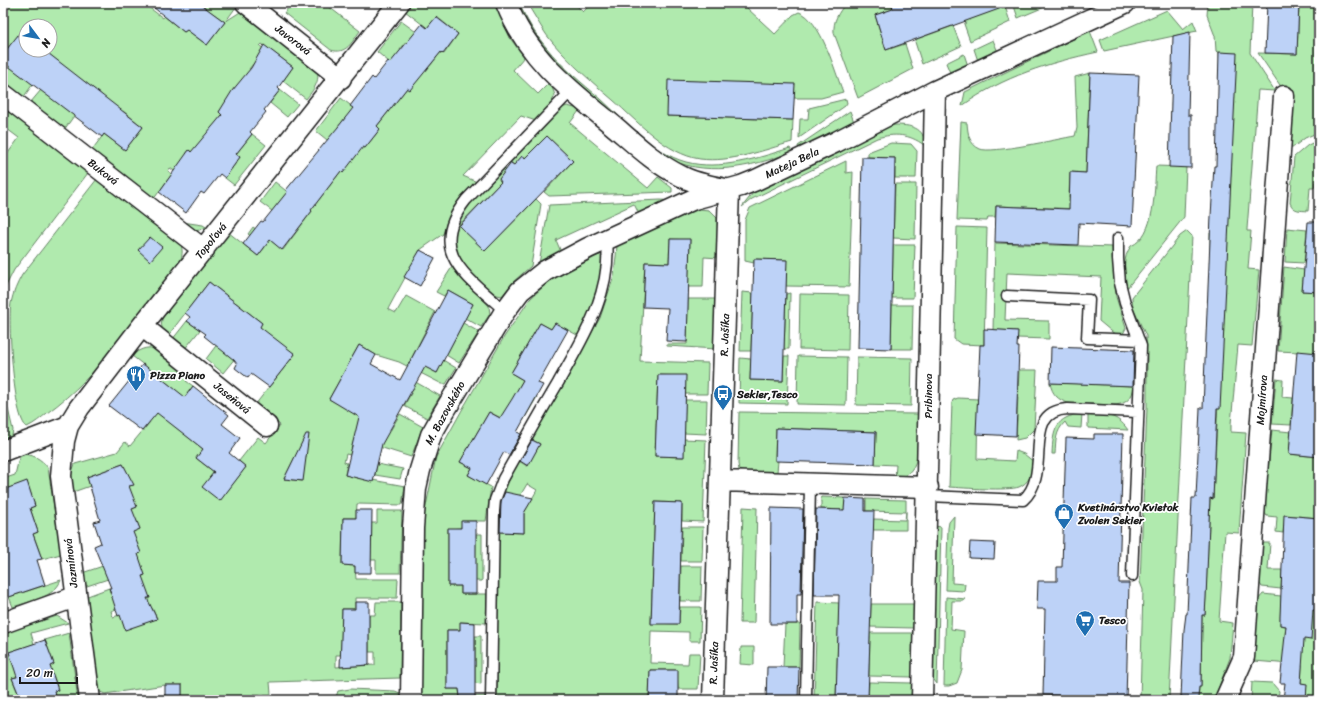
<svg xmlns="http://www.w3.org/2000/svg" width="1322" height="703" viewBox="0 0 1322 703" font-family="Sriracha,sans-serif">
	<rect width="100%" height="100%" fill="#fff"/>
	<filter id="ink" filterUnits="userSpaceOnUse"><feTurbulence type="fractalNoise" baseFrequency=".025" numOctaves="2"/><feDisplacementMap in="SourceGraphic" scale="8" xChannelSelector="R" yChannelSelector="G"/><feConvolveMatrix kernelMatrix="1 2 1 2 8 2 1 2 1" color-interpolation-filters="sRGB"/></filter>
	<g filter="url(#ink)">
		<path fill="#b0eaae" stroke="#668365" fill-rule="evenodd" d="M3,3H143L163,18L164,16L184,32L187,30L207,45L225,22L204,7L207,3H231L236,7L226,21L245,9L313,62C323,77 316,87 306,99L283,81L293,67L262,44L260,46L265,50L249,69L251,71L237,89L235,87L232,91L237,95L224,111L221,109L219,112L222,115L206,136L210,140L198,156L189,150L186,154L190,157L177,173L170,168L168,171L172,174L153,200L182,222L203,225L206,227C196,233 190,231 180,226L110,170L111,167L91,151L104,134L125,150L143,127L123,111L121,113L100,98L102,95L82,80L80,82L59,67L61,64L44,50H50V26H26V40L19,35L3,54Z
			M292,3H324L360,31C352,42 346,55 331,50L284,13Z
			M411,3H495L510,38L524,57L513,70L538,94L550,82L555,95L550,106L536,121L521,116L463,176L477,182L453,208L443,234L420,250L388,309L396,313L406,296L435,312L411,359L437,373L443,360L456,368L446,384H442L399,362L376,355L359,345L329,399L390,431L400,414L423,427L411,457L354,439L350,455L346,454L344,462L347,463L345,475L405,486L402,505L357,504L356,518H343L342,565L355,566L356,579H398L397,598H355V609H342L341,655H336V667L375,665V652H369V615H375L376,602H401L400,678L270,682L271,694H254V700H182V685H165L105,694L98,691L85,597L109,588L111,594L117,592L122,607L111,611L113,617L120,615L157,618L152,608L148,609L143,600L149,598L139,578L145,575L135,555L141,553L128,534L140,529L136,519L132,520L129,510L137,507L126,487L133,485L123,464L87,477L90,486L73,492L71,474L75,464L117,452L125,442L130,446L150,422L146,418L171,386L132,356C139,349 146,347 156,348L191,374L186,381L193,386L167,420L203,449L196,458L214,472L220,500L246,467L239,461L258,437L266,443L280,425L255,405L295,354L257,330L262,323L209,282L167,337C161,328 159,323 165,313L228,232L258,256L265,247L248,234L253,227L283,250L312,211L311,210L341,171L343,173L332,144L316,131L341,98L358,111L349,122L345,118L338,127L365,148L380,129L377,126L407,88L425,70L426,71L441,52L444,54L458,34L437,17L427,28L405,11ZM295,457L302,481L284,479Z
			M514,3H519C526,19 535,34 546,47C562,67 582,83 601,99C626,122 653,153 686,162C720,171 758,158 790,148L792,152C749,168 705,178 662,156L592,98L542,50Z
			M538,3H574L583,12L592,3H751L747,8L775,34L793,15L799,12C821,19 835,72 843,92L821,98H794L667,116L793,120L792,142C764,150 730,163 700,159C666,154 637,121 613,100C592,82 571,64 553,43C544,33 538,21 531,10Z
			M846,3H891L893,9L875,15L886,50L905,44L913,69L858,98L834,33C833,21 838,13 846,3Z
			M998,3H1004L1010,22L970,41L964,24L966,23L965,21Z
			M1013,3H1054L1018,18Z
			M1208,3H1252L1250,53L1275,91L1258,90L1247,229V231H1251L1248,269L1259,270L1252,346L1238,345L1231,424V432L1246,433L1239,533L1225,532L1219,621L1233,623L1230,658L1214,700H1181L1182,697L1198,698L1199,687L1201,686L1202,615H1205L1210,498H1213L1226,251L1210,250V233L1228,234L1219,52L1216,51L1215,36L1207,15Z
			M1299,3H1319V132L1305,138L1286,153L1284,91L1258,53L1297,54Z
			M1167,10L1183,29L1193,21L1197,31L1104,51L1100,40Z
			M401,21L419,34L410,45L406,42L400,50L404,54L394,66L377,52Z
			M953,26L961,46L922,64L915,42L917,39Z
			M1090,31L1098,52C1048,63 1004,76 962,106L965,92Z
			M993,40L998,52L978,61L974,49Z
			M964,54L968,66L951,75L946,63Z
			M3,62L35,81L23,98L3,82Z
			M1090,73L1086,173L1070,172L1069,198L1080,209L996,206L995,217H988L987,221L957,220L961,122L967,123C968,134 969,144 980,149C992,154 1058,139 1075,136L1077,128L1075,77Z
			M41,90L76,113L64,130L30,103Z
			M280,90L298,104L287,117L270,103Z
			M846,99L847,103L845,106L799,138L800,119H808L809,108Z
			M3,102L88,173L14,270L6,286L3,297V160L19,138L3,126Z
			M567,106L575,108L579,111L570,123L648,188L658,177L672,188V192L549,196L544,192L573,161L547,136L525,158L523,156L514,165L509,161L562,108Z
			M850,111L854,122L799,149L798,146Z
			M895,125C909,125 926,127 924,145C909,134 895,133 877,138L752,199L742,207L753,193L887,127Z
			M252,134L266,145L234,185L225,178L240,157L236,154Z
			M1319,140V182H1315L1314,188H1310L1308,211C1301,210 1294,212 1290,203L1294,157L1308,145Z
			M891,143L911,144L917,151L916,178H895V158L868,157V152Z
			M846,161V173L853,172L849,287L786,286V260L754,259V263L745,261V220L750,208Z
			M1156,166L1186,167L1184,217L1127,288C1124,274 1122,258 1131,246C1156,235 1154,190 1156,166Z
			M503,167L508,171L499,179L501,182L459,225L485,251L536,199L541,204L531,266L513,282L502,296C490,295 481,283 473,275C430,228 470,203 503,167Z
			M97,179L179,240C183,248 183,254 180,262C139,315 101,374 47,413C41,418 34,424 27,427C13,419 8,321 11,303C13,293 17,284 22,275Z
			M275,182L290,194L272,211L260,202Z
			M895,184H916L915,239L893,238Z
			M661,200L672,201L640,216L634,204L556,240L561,252L539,264L549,205Z
			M700,209L709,210L717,218L719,258L704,257L703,287H688L690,240L670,239L669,263L645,262L640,361L708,363L707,394H685V376L658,375L655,456L683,457L684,439L706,440L703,522L682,521V503L655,502L651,623L679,624L680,607H701L700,641H689V632L651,631L650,663L688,664L689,653H700L698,689H678L677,670H650L649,700H497L498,532L524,533V513L537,490L527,484L520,496L503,492L519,461L527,466L540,444L531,439L600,318L614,276L617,246L691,210Z
			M957,227L987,228L984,345L961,344L954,339Z
			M1287,228L1307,230L1304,263L1285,262Z
			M1187,231L1192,236L1169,700H1140L1143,590L1140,582L1147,407V359L1146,336L1133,308L1132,297L1180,236Z
			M995,243L1112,247L1116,297L1126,328L1123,334L1117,336L1099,321L1101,277L1007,273L1005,320L1049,321V339L1017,338V331L993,330Z
			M893,245H915L913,298H892Z
			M599,255L602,257C601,286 591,310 579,336L555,323L551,329L540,323L511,373L523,380L519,387L537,397L523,421L501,418L489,412L460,462L472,468L468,475L491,487L486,521H462L461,528L448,529V586H461V594H487L486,623L461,622L460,630H447V689H459L460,697L486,696V700H420L423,521L436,457L462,410L504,337L530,299L550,280Z
			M452,267L489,306L490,314L481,327L465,318L473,304L448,290L444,296L436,292Z
			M1284,267L1304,270L1302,291L1319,292V353L1278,351Z
			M742,292L753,293L751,351H740Z
			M790,293L789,349H784L786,294Z
			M800,294L849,295L848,350L799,349Z
			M688,299H717L716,349L667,346V344H687Z
			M892,305H913L912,349H891Z
			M187,321L200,330L184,350L172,340Z
			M463,323L479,332L459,363L446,355Z
			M221,339L236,357L223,373L206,359Z
			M784,356H789L787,404L739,403L740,358L751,359L750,380L783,381Z
			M798,356L847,357L846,405L797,404Z
			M857,357L912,358L911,406L856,405Z
			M1019,370H1037L1034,429L1025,438L1016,440Z
			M1276,379L1283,380L1282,397L1293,398L1291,425L1272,424Z
			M412,380L440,396L427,418L404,406L414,388L409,385Z
			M1050,383H1062L1134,386C1133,397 1127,404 1115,405L1068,403C1058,400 1052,394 1050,383Z
			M958,398L978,399L977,459L1015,461L1016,451L1024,454L1034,462C1033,473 1029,483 1019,487C1008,491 963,488 949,487L952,403L953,400Z
			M685,400H707L706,434L684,433Z
			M3,405L8,409L13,430L12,436L3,441Z
			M739,412L918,414C918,437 925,474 895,479L896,465L875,464L876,432L776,428L775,460L778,461L777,472H743L739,470L738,464Z
			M1082,414L1081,428L1068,427L1065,422C1055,432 1056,441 1055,454H1052C1053,431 1055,416 1082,414Z
			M1088,415C1107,416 1116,413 1128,430L1088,428Z
			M1272,430L1291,432L1289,454L1319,457V518L1285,515L1283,533L1276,532L1277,517L1267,516L1264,512Z
			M20,454C32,454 41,458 48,468L61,554L42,559L33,534L38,532L30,508L35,506L27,482L3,490V479L15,475Z
			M377,464L403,469L400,479L375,475Z
			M821,497L845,498V510L821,509Z
			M866,499L906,500V530H873V519L905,520L906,512L866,511Z
			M743,507L757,508L754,623H740Z
			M377,511H402L400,573H376V560H370L371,523H377Z
			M954,516L952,583L965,584L964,591L946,590L948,528L949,522Z
			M935,526L941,527L937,684L931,676Z
			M682,527H703L702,561H681Z
			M476,534H482V581H475Z
			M1264,543H1270L1268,570H1282L1281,589L1262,587L1259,582L1262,546Z
			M103,566L114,577L84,587L82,573Z
			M681,566H702L701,601H680Z
			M61,580C54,598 30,601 13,607L9,597Z
			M1319,580V700H1306L1301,683L1302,665L1254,661L1258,600L1263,594L1281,596L1280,625L1286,626L1285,637L1313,610H1317Z
			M946,597L965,599L964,601H952L951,629L964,631L962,670L957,683L949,686H944Z
			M817,602L839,603L836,700H814Z
			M871,604H915L914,628L870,627Z
			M57,616L68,623L31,633L34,644L9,652L13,665L25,674L12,678L17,691L28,700H3V633Z
			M785,624H800L799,667H783Z
			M69,633L78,700H57L54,691L58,689L50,666L54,664L45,640Z
			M870,633H913L912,677L869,676Z
			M475,636H481V684L475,683Z
			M741,647H754V665L740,664Z
			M869,682L912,683L911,700H868Z
			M1252,682L1272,683L1279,691L1278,700H1251Z
			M350,689L395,691L400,693V700H335L338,691Z"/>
		<path fill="#bdd2f7" stroke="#1c1c1c" d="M148,3H199L225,22L207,45L187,30L184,32Z
			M891,3H1010V5L886,50L875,15L893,9Z
			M1267,3H1299L1297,54L1265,53Z
			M436,17L458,34L443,54L441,52L410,90L407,88L377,126L380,129L365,148L363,147L343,173L341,171L311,210L312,211L282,250L270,240L258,256L243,244L261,221L263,222L287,192L286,190L338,127L353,108L350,106L372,77L374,79L388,61L390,63L422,24L427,28Z
			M26,25V50H44L143,127L125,150L104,134L102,137L3,62V54Z
			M1190,32L1188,115H1191V168L1169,167L1173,36Z
			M264,45L293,67L278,88L280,90L264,110L266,112L250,132L252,134L236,154L240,157L225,178L220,174L204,194L201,192L186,213L159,192L189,150L191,152L222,115L219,112L232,91L251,68Z
			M1219,52L1237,53L1220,409H1217L1213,499L1210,498L1206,598L1205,615H1202L1201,687H1199L1198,698L1181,697L1184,630L1186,614H1187L1192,498H1196L1200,408H1203L1211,216L1214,166H1216Z
			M1090,73L1139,75L1132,226L1079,223L1078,245L995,242L996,206L1069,209L1070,172L1086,173Z
			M668,80L795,84L793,120L667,116Z
			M547,136L573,161L485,251L459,226L501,182L499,179L511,163L514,165L523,155L525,158Z
			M862,157L895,158L891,349L858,348Z
			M1308,222H1319V292L1302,291Z
			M150,237L162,247L150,261L138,250Z
			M670,239H690L687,342L666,341L668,308L643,307L645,262L669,263Z
			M420,250L435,258L420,286L404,277Z
			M754,259L787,260L783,381L750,380Z
			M209,282L262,323L260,327L295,354L269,387L251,374L248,378L235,368L237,364L234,360L204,336L206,334L187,321L190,317L185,313Z
			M448,290L473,304L437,373L425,367L382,444L373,482L345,475L359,417L329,399L359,345L376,355L371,364L400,380Z
			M540,323L551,329L555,323L568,330L538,383L543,385L517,432L521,434L509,455L504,452L486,485L468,475L472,468L460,462L489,412L500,418L512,399L523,380L511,373Z
			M984,329L1018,331L1017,347H1019L1016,436L976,434L980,345H984Z
			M1051,347L1134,350L1133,386L1050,383Z
			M1297,351L1319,353V457L1289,454Z
			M143,364L185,397L193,386L229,415L222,424L240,438L229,453L246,467L220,501L202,487L214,472L196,458L203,449L157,413L142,431L109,406Z
			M658,375H686L684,457L655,456Z
			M776,428L876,432L875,464L775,461Z
			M306,434H309L303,481L284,479Z
			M1094,434H1123L1119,583H1129L1126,700H1099L1100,697L1043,695L1045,609H1037L1038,581H1057V567H1062L1066,438L1094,439Z
			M532,440L540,444L528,466L520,461Z
			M123,464L134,485L129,486L137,507L132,509L140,529L133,532L141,553L138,554L145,575L142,576L150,598H147L157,619L125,630L120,615L118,616L109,588H111L94,546L101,543L94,522L100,520L87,477Z
			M27,481L35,506L30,508L38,532L33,534L42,559L37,560L45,585L3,599V490Z
			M505,492L533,498L524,513V533L500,532L501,501Z
			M845,498L865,499V511H874L868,700H836L839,595H814L816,509L844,510Z
			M655,502L682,503L679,624H651Z
			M771,508L803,509L801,594H797V624H770Z
			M356,510H372L371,573H355V566L342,565L343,518H356Z
			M1284,515L1319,518V580L1317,611L1313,610L1311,640L1304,639L1301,683L1307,684L1306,700H1283L1285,683H1280L1286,626L1280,625V617Z
			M461,521H476V594H461V586H448V528H461Z
			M970,542L995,543L994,559L969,558Z
			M355,602H369V665L340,667L342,609H355Z
			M460,622L475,623V697H460L459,689H447V630H460Z
			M45,640L54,664L50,666L58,690L54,691L57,700H21L12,678L17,677L9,652Z
			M767,667H799L798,700H766Z
			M650,670H678V700H649Z
			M165,685H182V700H165Z"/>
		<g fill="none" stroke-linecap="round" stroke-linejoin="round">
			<defs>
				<path id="service" d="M1118,238V259L1120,283L1125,303L1141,346L1132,576
					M1007,296L1089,300L1087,338L1139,340
					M505,311C468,277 425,252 466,200L571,91
					M928,496L1023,500C1054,473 1019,411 1068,409L1138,412
					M491,700L494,511L495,500L503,479C521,447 539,415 558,383C583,338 612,294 607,239
					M806,700L810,484"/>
				<path id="minor" d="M246,3L341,78
					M506,3C528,59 570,90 615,127C636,145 656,164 681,176C694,183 710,186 725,189
					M3,94L204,250
					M142,326L267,426
					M68,426L64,441L61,476L90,700
					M3,451L68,426L79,408L142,326L399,3
					M720,481L928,487
					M3,623L75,597
					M411,700L413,528L416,488L420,470L431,435L444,412L505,311L520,291L545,271L588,248L694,199L741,186L756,180L836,142L935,91L1125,3
					M713,700L729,189
					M922,700C928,497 931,294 935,91
					M1225,700L1244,657L1284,96"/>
			</defs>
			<use href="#service" stroke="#1c1c1c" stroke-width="13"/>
			<use href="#minor" stroke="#1c1c1c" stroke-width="23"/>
			<use href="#service" stroke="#fff" stroke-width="10"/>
			<use href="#minor" stroke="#fff" stroke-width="20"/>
		</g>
	</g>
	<defs>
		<symbol id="restaurant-pin" viewBox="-11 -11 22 30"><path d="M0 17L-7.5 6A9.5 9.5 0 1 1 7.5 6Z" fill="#1f6fb2" stroke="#fff"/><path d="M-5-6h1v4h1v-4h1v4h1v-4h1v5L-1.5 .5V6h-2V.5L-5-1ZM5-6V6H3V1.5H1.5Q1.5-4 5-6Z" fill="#fff"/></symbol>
		<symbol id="bus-pin" viewBox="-11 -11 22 30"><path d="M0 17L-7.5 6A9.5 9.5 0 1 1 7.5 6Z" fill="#1f6fb2" stroke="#fff"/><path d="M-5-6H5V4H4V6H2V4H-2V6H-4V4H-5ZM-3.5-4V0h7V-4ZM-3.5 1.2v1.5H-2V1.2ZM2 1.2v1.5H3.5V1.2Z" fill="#fff"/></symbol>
		<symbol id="shop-pin" viewBox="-11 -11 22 30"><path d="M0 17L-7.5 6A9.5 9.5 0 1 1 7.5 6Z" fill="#1f6fb2" stroke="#fff"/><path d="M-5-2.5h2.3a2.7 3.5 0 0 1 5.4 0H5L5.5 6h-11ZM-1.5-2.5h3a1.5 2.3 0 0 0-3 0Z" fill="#fff"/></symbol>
		<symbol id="supermarket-pin" viewBox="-11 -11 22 30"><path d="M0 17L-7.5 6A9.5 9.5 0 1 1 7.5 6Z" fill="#1f6fb2" stroke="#fff"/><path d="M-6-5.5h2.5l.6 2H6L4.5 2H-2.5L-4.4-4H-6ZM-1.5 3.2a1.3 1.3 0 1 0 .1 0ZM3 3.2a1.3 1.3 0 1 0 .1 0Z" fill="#fff"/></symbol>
	</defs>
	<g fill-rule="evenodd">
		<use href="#restaurant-pin" x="125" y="364" width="22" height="30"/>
		<use href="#bus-pin" x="712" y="383" width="22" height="30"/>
		<use href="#shop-pin" x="1053" y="502" width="22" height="30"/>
		<use href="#supermarket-pin" x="1074" y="609" width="22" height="30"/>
	</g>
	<g text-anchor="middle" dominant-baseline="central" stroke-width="3.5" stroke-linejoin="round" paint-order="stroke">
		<g font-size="11" fill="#1c1c1c" stroke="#fff">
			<text transform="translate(293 40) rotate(38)">Javorová</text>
			<text transform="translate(792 163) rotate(-25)">Mateja Bela</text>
			<text transform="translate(103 172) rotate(38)">Buková</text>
			<text transform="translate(211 241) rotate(-51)">Topoľová</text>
			<text transform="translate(725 335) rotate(-88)">R. Jašíka</text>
			<text transform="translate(928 396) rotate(-90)">Pribinova</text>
			<text transform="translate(232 398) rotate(39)">Jaseňová</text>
			<text transform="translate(1262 400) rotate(-86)">Mojmírova</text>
			<text transform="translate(445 413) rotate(-61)">M. Bazovského</text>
			<text transform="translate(71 563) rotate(-97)">Jazmínová</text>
			<text transform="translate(714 663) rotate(-88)">R. Jašíka</text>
		</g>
		<g font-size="11" font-weight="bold" fill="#1c1c1c" stroke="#fff" text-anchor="start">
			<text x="150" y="375">Pizza Piano</text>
			<text x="737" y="394">Sekier,Tesco</text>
			<text x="1078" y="507">Kvetinárstvo Kvietok<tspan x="1078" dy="13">Zvolen Sekier</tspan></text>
			<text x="1099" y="620">Tesco</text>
		</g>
	</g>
	<rect width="1322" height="703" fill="none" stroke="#fff" stroke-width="16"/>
	<rect x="8" y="8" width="1306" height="687" fill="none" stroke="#1c1c1c" stroke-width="1.5" filter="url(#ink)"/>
	<g transform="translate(38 38) rotate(122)"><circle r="19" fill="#ffffff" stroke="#a4a4a4"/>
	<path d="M0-3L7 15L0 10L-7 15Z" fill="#1f6fb2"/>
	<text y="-6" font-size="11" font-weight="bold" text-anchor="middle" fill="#1c1c1c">N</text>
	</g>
	<path d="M20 677v6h57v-6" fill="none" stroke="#1c1c1c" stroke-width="2"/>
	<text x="26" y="677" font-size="12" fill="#1c1c1c" stroke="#ffffff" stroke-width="3" paint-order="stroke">20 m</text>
</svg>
